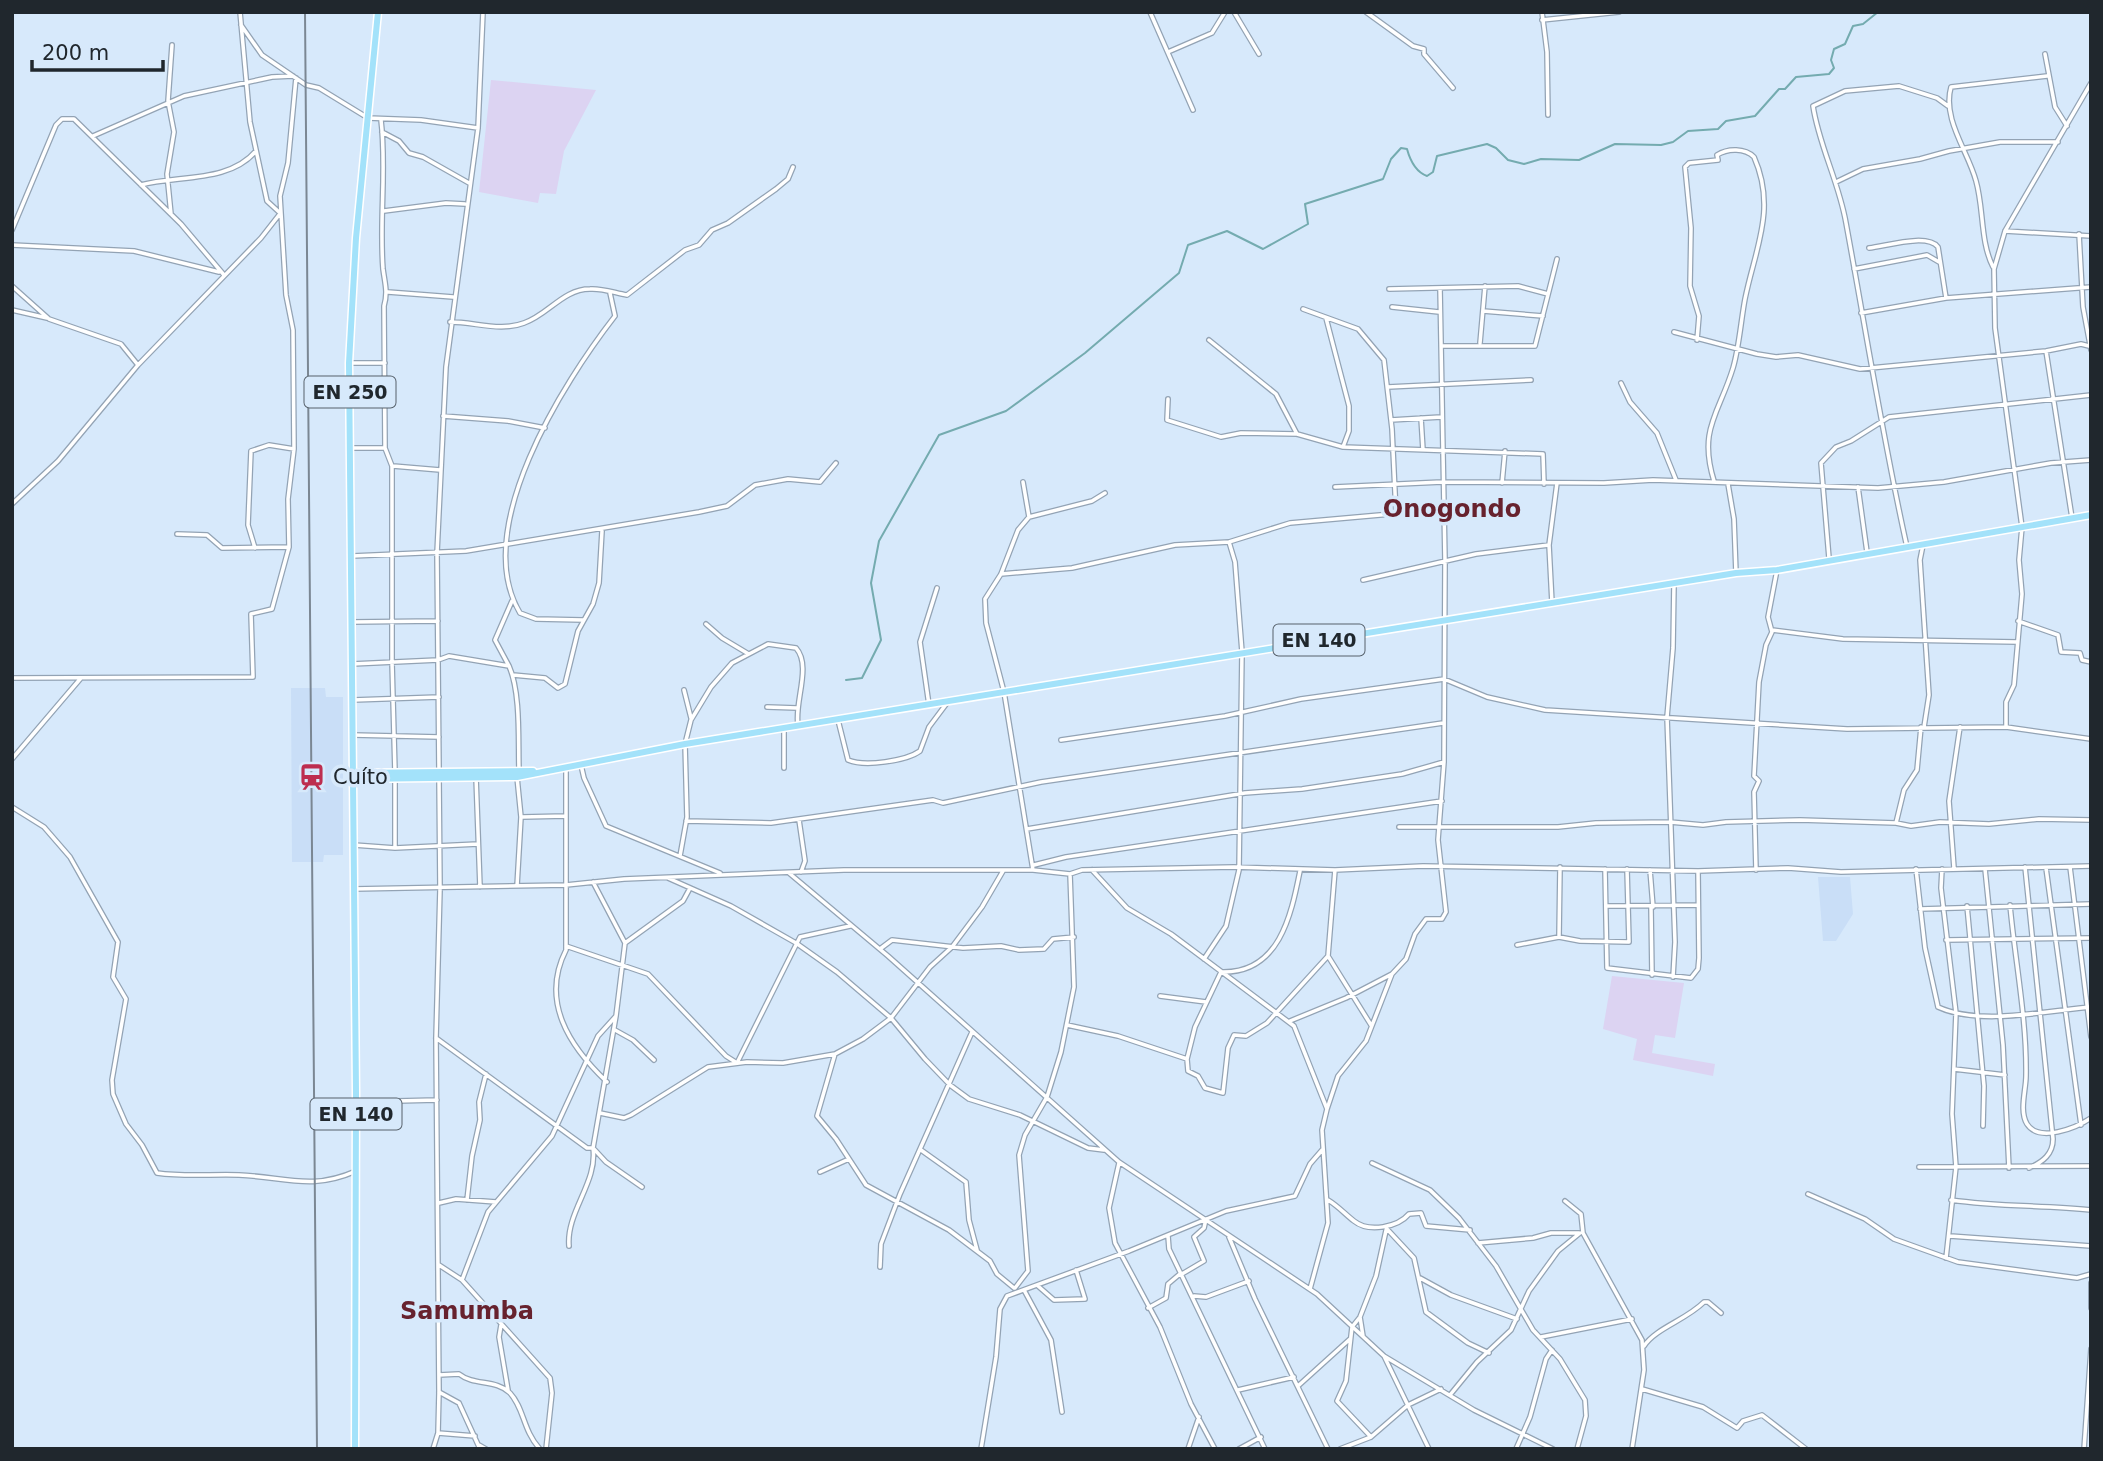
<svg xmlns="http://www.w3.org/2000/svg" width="2103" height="1461" viewBox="0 0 2103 1461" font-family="'DejaVu Sans',sans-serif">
	<rect width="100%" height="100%" fill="#d7e9fb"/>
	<path fill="#c9def7" d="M291,688H325L326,697H343V855H324L323,862H292Z
		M1818,877H1850L1853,914L1836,941H1823Z"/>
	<path fill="#dcd3f2" d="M491,80L596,90L564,151L556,194L540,193L538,203L479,192Z
		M1612,976L1684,983L1675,1038L1655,1035L1652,1053L1715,1064L1713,1076L1633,1060L1637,1039L1603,1029Z"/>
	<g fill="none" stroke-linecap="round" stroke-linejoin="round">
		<path stroke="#74abaf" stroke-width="2" d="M846,680L862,678L881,640L871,583L879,541L939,435L1006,411L1085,353L1179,273L1188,245L1227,231L1263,249L1308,224L1305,204L1383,179L1391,159L1401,148L1407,149C1410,160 1416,172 1427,176L1433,172L1437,156L1487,144L1496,148L1508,160L1524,164L1541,159L1579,160L1615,144L1661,145L1673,142L1688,131L1718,129L1726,121L1755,116L1779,89H1785L1796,77L1829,74L1834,68L1831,60L1834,49L1845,44L1853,26L1863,24L1878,12"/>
		<defs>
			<path id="minor" d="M240,12L250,122L267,201L279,212
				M1150,12L1193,110
				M1234,12L1259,54
				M1366,12L1413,46L1424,49V54L1453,88
				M1542,12L1547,52L1548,115
				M1542,20L1619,12
				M241,25L262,55L306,85L319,88L368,118L421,120L478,128
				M1168,52L1212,33L1225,12
				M2045,54L2055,107L2067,126
				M381,120C387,169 379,219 383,269C385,284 388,292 384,306L385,448L392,466V662L395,772
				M382,132L399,141L409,153L423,157L469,183
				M93,136L184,96L272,77L293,76
				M1836,182L1863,169L1920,159L1949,151L2000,142H2058
				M141,185C178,175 229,183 256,151
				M384,211L446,203L465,204
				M171,214L167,174L174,132L168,101L172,45
				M12,230L56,125L62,119H74L181,224L224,275
				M2005,231L2091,236
				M2079,234L2083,307L2091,350
				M12,245L134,251L219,272
				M1869,248C1887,246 1927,233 1938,247L1946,298
				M1993,267C1980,241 1984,209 1976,181C1968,151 1942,119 1951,87L2047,76
				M1854,269L1927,255L1939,262
				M12,286L49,319L121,344L138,365
				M1389,289L1518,286L1548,294
				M388,292L453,297
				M1392,307L1439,312
				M1303,309L1358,329L1384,360L1392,429L1396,513
				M12,310L47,318
				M1483,311L1543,316
				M1861,313L1946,298L2091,287
				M1326,318L1349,406V431L1343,447
				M450,322C475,322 501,332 524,323C548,315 563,289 590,289C602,288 615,293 627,295L685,250L699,245L712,230L728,223L776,189L788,179L793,167
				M1674,332L1757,354L1776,357L1798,355L1860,369L2046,351L2081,344L2089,346
				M1209,340L1276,394L1297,434
				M1697,340L1699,316L1690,286L1691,228L1685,167L1689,163L1718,160L1717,155C1728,148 1745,148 1754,157C1777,209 1755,249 1745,299C1741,320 1739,348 1733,368C1719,414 1698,429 1714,481
				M1480,343L1485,286
				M1441,346H1535L1557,259
				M2046,351L2072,518
				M349,363H385
				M1621,383L1630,402L1657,433L1676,480
				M1388,387L1531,380
				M1168,399L1167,420L1221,437L1241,433L1297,434L1343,447L1543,454L1544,484
				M443,416L508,421L545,428
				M1421,418L1423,450
				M1391,420L1441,417
				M350,448H385
				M393,466L440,470
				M1023,482L1029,517
				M1502,483L1505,451
				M1728,484L1734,519L1736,573
				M1335,487L1442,482L1604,483L1653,480L1878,488L1944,482L2051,463L2091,460
				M1858,487L1867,552
				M12,504L58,461L138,365L261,238L279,215
				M177,534L207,535L222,548L289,547
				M1923,545L1920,560L1929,695L1924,727
				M1907,547C1883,440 1866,331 1846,223C1839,182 1819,146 1813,106L1845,91L1899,86L1937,98L1948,106
				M255,548L248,525L251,451L269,445L294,449
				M352,556L466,551L699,512L727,506L755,485L788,479L820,482L836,463
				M1829,558L1821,463L1836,447L1851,441L1889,417L2091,395
				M1001,574L1072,568L1175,545L1229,542L1290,523L1425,511L1443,513
				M1363,580L1476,554L1549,545
				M1552,603L1549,545L1557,483
				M583,620L536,619L520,613C470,529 563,383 615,316L610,293
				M2018,621L2058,635L2061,652L2080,653L2082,660L2091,662
				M352,622L438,621
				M706,624L722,638L747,653
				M1772,630L1843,639L2017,642
				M352,664L438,660L449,656L509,666C521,693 518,741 519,770
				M509,666L495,640L512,601
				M513,675L545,678L558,688L565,684L578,631L593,604L599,583L602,531
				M12,678L253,677L251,614L272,609L289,547L288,499L294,449L293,330L286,295L280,196L288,163L296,78
				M684,690L691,718
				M353,700L439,697
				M929,705L920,642L937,588
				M767,707L797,708
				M838,720L848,760C865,767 906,761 920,751L929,727L947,703
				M2006,727V702L2014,685L2022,594L2019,560L2022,527L1995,328L1994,269L2005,231L2091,83
				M784,728V768
				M353,735L439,737
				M1061,740L1225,716L1301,699L1444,679L1487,697L1545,710L1847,729L2006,727L2091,739
				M12,759L81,678
				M581,765L584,778L606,826L720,873
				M566,768V950C540,1001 569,1046 607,1082
				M439,771L437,553L446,367L478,128L483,12
				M476,777L480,887
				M395,780V848
				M12,807L44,827L70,857L118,942L113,977L126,999L112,1080L113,1094L126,1124L142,1145L157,1173C184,1177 212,1174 239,1175C285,1177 311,1191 356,1171
				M522,817L566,816
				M799,820L805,861L801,872
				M686,821L771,823L933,800L943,803L1041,782L1443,723
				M1896,823L1904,790L1917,770L1921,727
				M1399,827H1558L1596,823L1670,822L1703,825L1726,822L1800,820L1896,823L1911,826L1940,822L1989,824L2039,819L2091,820
				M1027,829L1245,793L1302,789L1402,774L1444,762
				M354,845L395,848L478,844
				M680,856L687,817L685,744L691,720L711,687L732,663L768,644L796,648C812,666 794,702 798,725
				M1034,865L1066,857L1442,801
				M2025,867L2053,1139C2053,1154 2043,1162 2029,1168
				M2070,867L2091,1037
				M1954,868L1949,801L1960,727
				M2046,868L2081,1125
				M1605,869L1607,968L1691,978L1698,969L1699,958L1698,871
				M1916,869L1925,948L1938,1007C1979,1026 2046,1011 2091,1007
				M1942,869L1941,888L1956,1013L1952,1114L1956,1167L1946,1258
				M1985,869L2003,1045L2009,1168
				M1033,870L1004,692L986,623L985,599L1001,574L1018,530L1029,517L1092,501L1105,493
				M1092,870L1127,908L1171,934L1294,1026L1327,1109L1322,1130L1328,1223L1310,1289
				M1650,870L1653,907
				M1756,870L1754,792L1759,781L1754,776L1759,682L1766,645L1772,632L1768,617L1777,570
				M789,873L888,956L1119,1162L1317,1294L1384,1356L1474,1410L1553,1449
				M668,878L731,906L796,943L837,972L891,1018L925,1059L950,1085L969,1099L1020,1115L1088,1148L1104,1150
				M517,886L521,817L517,777
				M353,889L566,885L624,879L844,870H1033L1070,874L1082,870L1234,867L1335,870L1423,866L1698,871L1788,868L1841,872L2091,866
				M2010,905C2015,961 2027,1019 2026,1076C2026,1090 2019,1111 2027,1124C2039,1143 2076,1128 2091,1118
				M1606,906L1698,905
				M1967,906L1984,1086L1983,1126
				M1651,907L1652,975
				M1920,909L2091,904
				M1559,937L1560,867
				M1946,940L2091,938
				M625,943L683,901L689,890
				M1517,945L1559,937L1580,941L1629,942L1627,869
				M566,946L648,974L726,1056L737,1063
				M880,949L892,940L963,948L1001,946L1019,950L1044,949L1053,939L1074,937
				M1328,956L1371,1025
				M1204,959L1226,926L1239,870L1242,652L1235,562L1229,542
				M1673,977L1675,942L1667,717L1673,648L1674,583
				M1160,996L1206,1002
				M1290,1021L1346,998L1392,974
				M1067,1025L1118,1036L1187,1059L1195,1027L1221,972C1279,974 1291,916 1300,871
				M615,1030L633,1040L654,1060
				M436,1038L587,1148H593L606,1162L642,1187
				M835,1054L817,1116L836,1139L866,1185L949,1230L990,1261L997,1274L1014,1288
				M1187,1059L1188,1071L1198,1076L1205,1088L1223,1093L1228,1048L1234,1035L1246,1036L1267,1023L1328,956L1335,870
				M737,1063L800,937L850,926
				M1954,1069L2005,1075
				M356,1102L437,1100
				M1327,1109L1338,1076L1366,1041L1392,974L1406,959L1415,934L1426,919H1442L1446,912L1438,840L1444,762L1445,561L1440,288
				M600,1113L624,1118L631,1115L708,1067L747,1062L783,1063L835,1054L863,1039L891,1018L930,967L952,947L982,907L1003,871
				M921,1150L966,1182L969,1220L977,1250
				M1119,1163L1109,1208L1115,1243L1160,1327L1191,1404L1215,1449
				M1372,1163L1430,1190L1459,1218L1496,1266L1533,1330L1560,1359L1585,1400L1586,1416L1577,1449
				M1919,1167L2091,1166
				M820,1172L849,1159
				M1808,1194L1865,1219L1894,1239L1958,1262L2077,1278L2091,1274
				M467,1200L472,1156L480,1120L479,1102L486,1074
				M1328,1200C1338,1206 1345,1214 1354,1221C1369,1233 1398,1227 1409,1214L1421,1213L1426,1226L1470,1230
				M1951,1200C1998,1207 2044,1205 2091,1210
				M1565,1201L1581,1214L1583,1233L1642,1340L1644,1370L1632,1449
				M439,1203L456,1199L496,1202
				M1387,1229L1414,1258L1426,1312L1468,1343L1489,1353
				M1168,1236L1169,1249L1265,1449
				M1950,1236L2091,1246
				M1229,1237L1255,1299L1328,1449
				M1478,1243L1533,1238L1551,1233H1579
				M569,1246C566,1212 598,1182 593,1148L616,1016
				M439,1265L462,1280L550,1378L552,1393L546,1449
				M880,1267L881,1244L900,1194L972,1032
				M1182,1274L1204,1261L1194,1237L1204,1228L1206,1219
				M1420,1278L1451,1295L1517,1319
				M462,1280L488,1212L552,1136L598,1036L616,1016L625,943L593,882
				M2091,1283V1308
				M1038,1286L1054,1300L1085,1299L1076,1270
				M1015,1288L1028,1271L1019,1155L1025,1135L1047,1097L1061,1052L1074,987L1070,874
				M1024,1290L1051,1340L1062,1412
				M1194,1296L1206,1297L1249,1281
				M1148,1308L1166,1298L1168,1284L1181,1273
				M1360,1317L1363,1336
				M501,1325L499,1337L508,1390
				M1541,1337L1632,1319
				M1644,1346C1656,1328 1686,1320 1704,1302H1708L1721,1313
				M1384,1356L1429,1449
				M439,1375L459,1374C474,1386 496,1379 510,1393C524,1408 523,1430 539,1448
				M1298,1386L1350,1339
				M1642,1389L1703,1407L1737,1428L1743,1421L1762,1415L1806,1449
				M1238,1390L1294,1377
				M439,1392L459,1403L480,1449
				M1450,1395L1477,1362L1511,1330L1529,1291L1558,1251L1580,1233
				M438,1433L475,1436
				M1371,1437L1337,1401L1346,1381L1352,1327L1360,1317L1376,1276L1387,1226
				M479,1445L486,1449
				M433,1449L438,1433L439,1392L436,1038L440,889L439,778
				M981,1449L996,1357L1000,1309L1007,1296L1129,1251L1226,1211L1295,1196L1310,1164L1323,1149
				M1188,1449L1199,1417
				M1239,1449L1261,1437
				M1340,1449L1371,1437L1408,1405L1441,1389
				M1516,1449L1530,1417L1546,1359L1552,1350
				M2084,1449L2091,1349"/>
			<path id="primary" d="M353,773L533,771
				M354,779L517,777L685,744L1736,573L1777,570L2091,515
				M355,1449L356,1092L349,363L356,238L378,12"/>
		</defs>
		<use href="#minor" stroke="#93a3b4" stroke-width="6"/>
		<use href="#primary" stroke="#fff" stroke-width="9"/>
		<use href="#minor" stroke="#fff" stroke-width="3.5"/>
		<use href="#primary" stroke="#a3e2fa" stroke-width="6"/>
		<path stroke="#7b8793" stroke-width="2" d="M305,12L317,1449"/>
	</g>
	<defs>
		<symbol id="station-bare" viewBox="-9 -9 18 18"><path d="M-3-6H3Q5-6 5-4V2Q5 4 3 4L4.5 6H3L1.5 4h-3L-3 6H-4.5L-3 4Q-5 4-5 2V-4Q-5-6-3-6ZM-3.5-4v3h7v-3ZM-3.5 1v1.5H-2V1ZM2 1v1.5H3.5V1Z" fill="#bd2d4f" stroke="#d7e9fb" stroke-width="2.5" paint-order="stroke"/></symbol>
	</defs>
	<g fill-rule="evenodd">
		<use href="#station-bare" x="293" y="758" width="38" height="38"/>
	</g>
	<g text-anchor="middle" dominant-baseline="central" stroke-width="7" stroke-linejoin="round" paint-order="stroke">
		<g fill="#d7e9fb" stroke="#57616b" stroke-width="2">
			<rect x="304.5" y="376.5" width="91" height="31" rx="5"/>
			<rect x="1273.5" y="624.5" width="91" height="31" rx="5"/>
			<rect x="310.5" y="1098.5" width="91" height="31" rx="5"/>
		</g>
		<g font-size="19" font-weight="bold" fill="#20272d">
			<text x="350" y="392">EN 250</text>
			<text x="1319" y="640">EN 140</text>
			<text x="356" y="1114">EN 140</text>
		</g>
		<g font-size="21" fill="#20272d" stroke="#d7e9fb" text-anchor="start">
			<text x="333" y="777">Cuíto</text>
		</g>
		<g font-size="24" font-weight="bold" fill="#67222e" stroke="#d7e9fb">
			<text x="1452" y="509">Onogondo</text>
			<text x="467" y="1311">Samumba</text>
		</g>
	</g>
	<rect width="2103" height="1461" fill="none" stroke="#20272d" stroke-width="28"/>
	<path d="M32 60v10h131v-10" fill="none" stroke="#20272d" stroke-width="3.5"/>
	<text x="42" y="60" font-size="21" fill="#20272d" stroke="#d7e9fb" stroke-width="5" paint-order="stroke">200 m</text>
</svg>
